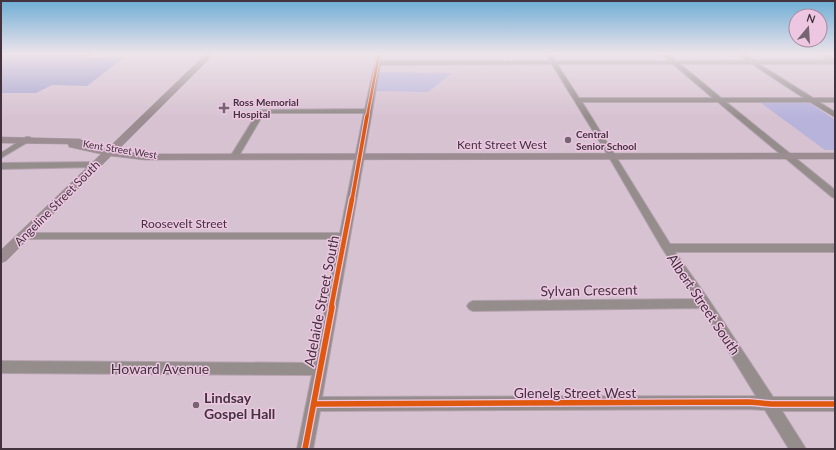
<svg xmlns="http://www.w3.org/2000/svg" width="836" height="450" viewBox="0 0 836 450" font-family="Lato,sans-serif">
	<rect width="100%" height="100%" fill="#d7c2d1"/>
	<path fill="#b7b3db" d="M380,72L452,73L428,92L376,91Z
		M757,100H805L835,120V150H825Z"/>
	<path fill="#a6a3cf" d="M1,54H95L88,57L124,58L87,86L52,85L36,93H1Z"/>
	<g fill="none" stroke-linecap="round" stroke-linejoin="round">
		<defs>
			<path id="minor" d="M377,54H382L380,61H550L546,54H550L555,61H669L662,54H667L676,61L746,60L738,54H743L754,60H829L818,54H823L835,59V64H759L813,98H835V102H819L835,112V117L810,102H726L835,190V198L832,197L718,102H582L670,244H835V252H675L709,300L773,397H835V411H782L806,449H789L765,410L749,409L320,411L313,449H297L312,375L1,373V361L314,363L339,239H24L19,236L24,233H340L364,113H264L237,159H234L230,157L258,112L261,110L365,109ZM552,64L609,157L662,248L696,299L473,301L469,303L467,306L469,309L473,311L702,308L756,396L322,397L380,65ZM557,64H673L713,98H579ZM680,64H752L804,98H721Z
				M26,137H29L33,139L1,158V153Z
				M95,162L99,165L98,167L1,169V163Z"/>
			<path id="major" d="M206,54H214L117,151L145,154L835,153V159L145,160L111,156L6,261L1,263V250L101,154L69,147L68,144L1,143V137L80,139L85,142L84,144L107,149Z"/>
		</defs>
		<use href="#minor" stroke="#b2a1ad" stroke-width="2"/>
		<use href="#major" stroke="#b2a1ad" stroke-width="1"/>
		<use href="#minor" fill="#958c8c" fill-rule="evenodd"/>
		<use href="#major" fill="#9b8d91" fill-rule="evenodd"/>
		<defs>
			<path id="cycleway-far3" d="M367,117L379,54"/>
			<path id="cycleway-far2" d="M352,200L367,116"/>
			<path id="cycleway-far1" d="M331,308L352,199"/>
			<path id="cycleway" d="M314,404L749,402L771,404H835
				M305,449L332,307"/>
		</defs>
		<use href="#cycleway-far3" stroke="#edc7e2" stroke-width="4"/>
		<use href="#cycleway-far2" stroke="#edc7e2" stroke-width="5.5"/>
		<use href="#cycleway-far1" stroke="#edc7e2" stroke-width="7"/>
		<use href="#cycleway" stroke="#edc7e2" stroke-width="8"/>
		<use href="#cycleway-far3" stroke="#e0570e" stroke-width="2.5"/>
		<use href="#cycleway-far2" stroke="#e0570e" stroke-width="3.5"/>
		<use href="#cycleway-far1" stroke="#e0570e" stroke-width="4.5"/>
		<use href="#cycleway" stroke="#e0570e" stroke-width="5.5"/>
	</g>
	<linearGradient id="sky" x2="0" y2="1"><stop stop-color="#6eadd5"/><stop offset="0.46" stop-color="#ede4ea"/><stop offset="1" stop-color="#ede4ea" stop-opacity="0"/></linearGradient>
	<rect width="836" height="117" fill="url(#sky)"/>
	<g fill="#766571" stroke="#edc7e2" stroke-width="1.5">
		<path d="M222 102h4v4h4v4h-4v4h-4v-4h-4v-4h4z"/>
		<circle cx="568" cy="140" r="4"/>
		<circle cx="196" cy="405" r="4"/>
	</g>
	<g text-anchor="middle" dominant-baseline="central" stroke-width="3" stroke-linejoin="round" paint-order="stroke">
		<g font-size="10" font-weight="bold" fill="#42333e" stroke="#edc7e2" text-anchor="start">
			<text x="233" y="102">Ross Memorial<tspan x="233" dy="12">Hospital</tspan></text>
			<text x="576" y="134">Central<tspan x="576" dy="12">Senior School</tspan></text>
		</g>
		<g font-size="10" fill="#42333e" stroke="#edc7e2">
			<text transform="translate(120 149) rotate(9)">Kent Street West</text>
		</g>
		<g font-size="12" fill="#42333e" stroke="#edc7e2">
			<text x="502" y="144">Kent Street West</text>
			<text transform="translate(57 203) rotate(-45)">Angeline Street South</text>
			<text x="184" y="223">Roosevelt Street</text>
		</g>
		<g font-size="14" fill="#42333e" stroke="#edc7e2">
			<text transform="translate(589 290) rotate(-1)">Sylvan Crescent</text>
			<text transform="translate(321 301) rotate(-79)">Adelaide Street South</text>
			<text transform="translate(704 304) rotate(56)">Albert Street South</text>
			<text x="160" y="368">Howard Avenue</text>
			<text x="575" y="392">Glenelg Street West</text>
		</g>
		<g font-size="14" font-weight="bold" fill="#42333e" stroke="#edc7e2" text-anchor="start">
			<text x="204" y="397">Lindsay<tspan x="204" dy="16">Gospel Hall</tspan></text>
		</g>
	</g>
	<rect width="836" height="450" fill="none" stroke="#42333e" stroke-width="4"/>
	<g transform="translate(808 28) rotate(18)"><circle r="19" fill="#edc7e2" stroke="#a98ca0"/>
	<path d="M0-3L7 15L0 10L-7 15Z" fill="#766571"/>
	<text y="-6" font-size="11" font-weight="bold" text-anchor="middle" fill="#42333e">N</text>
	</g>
</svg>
